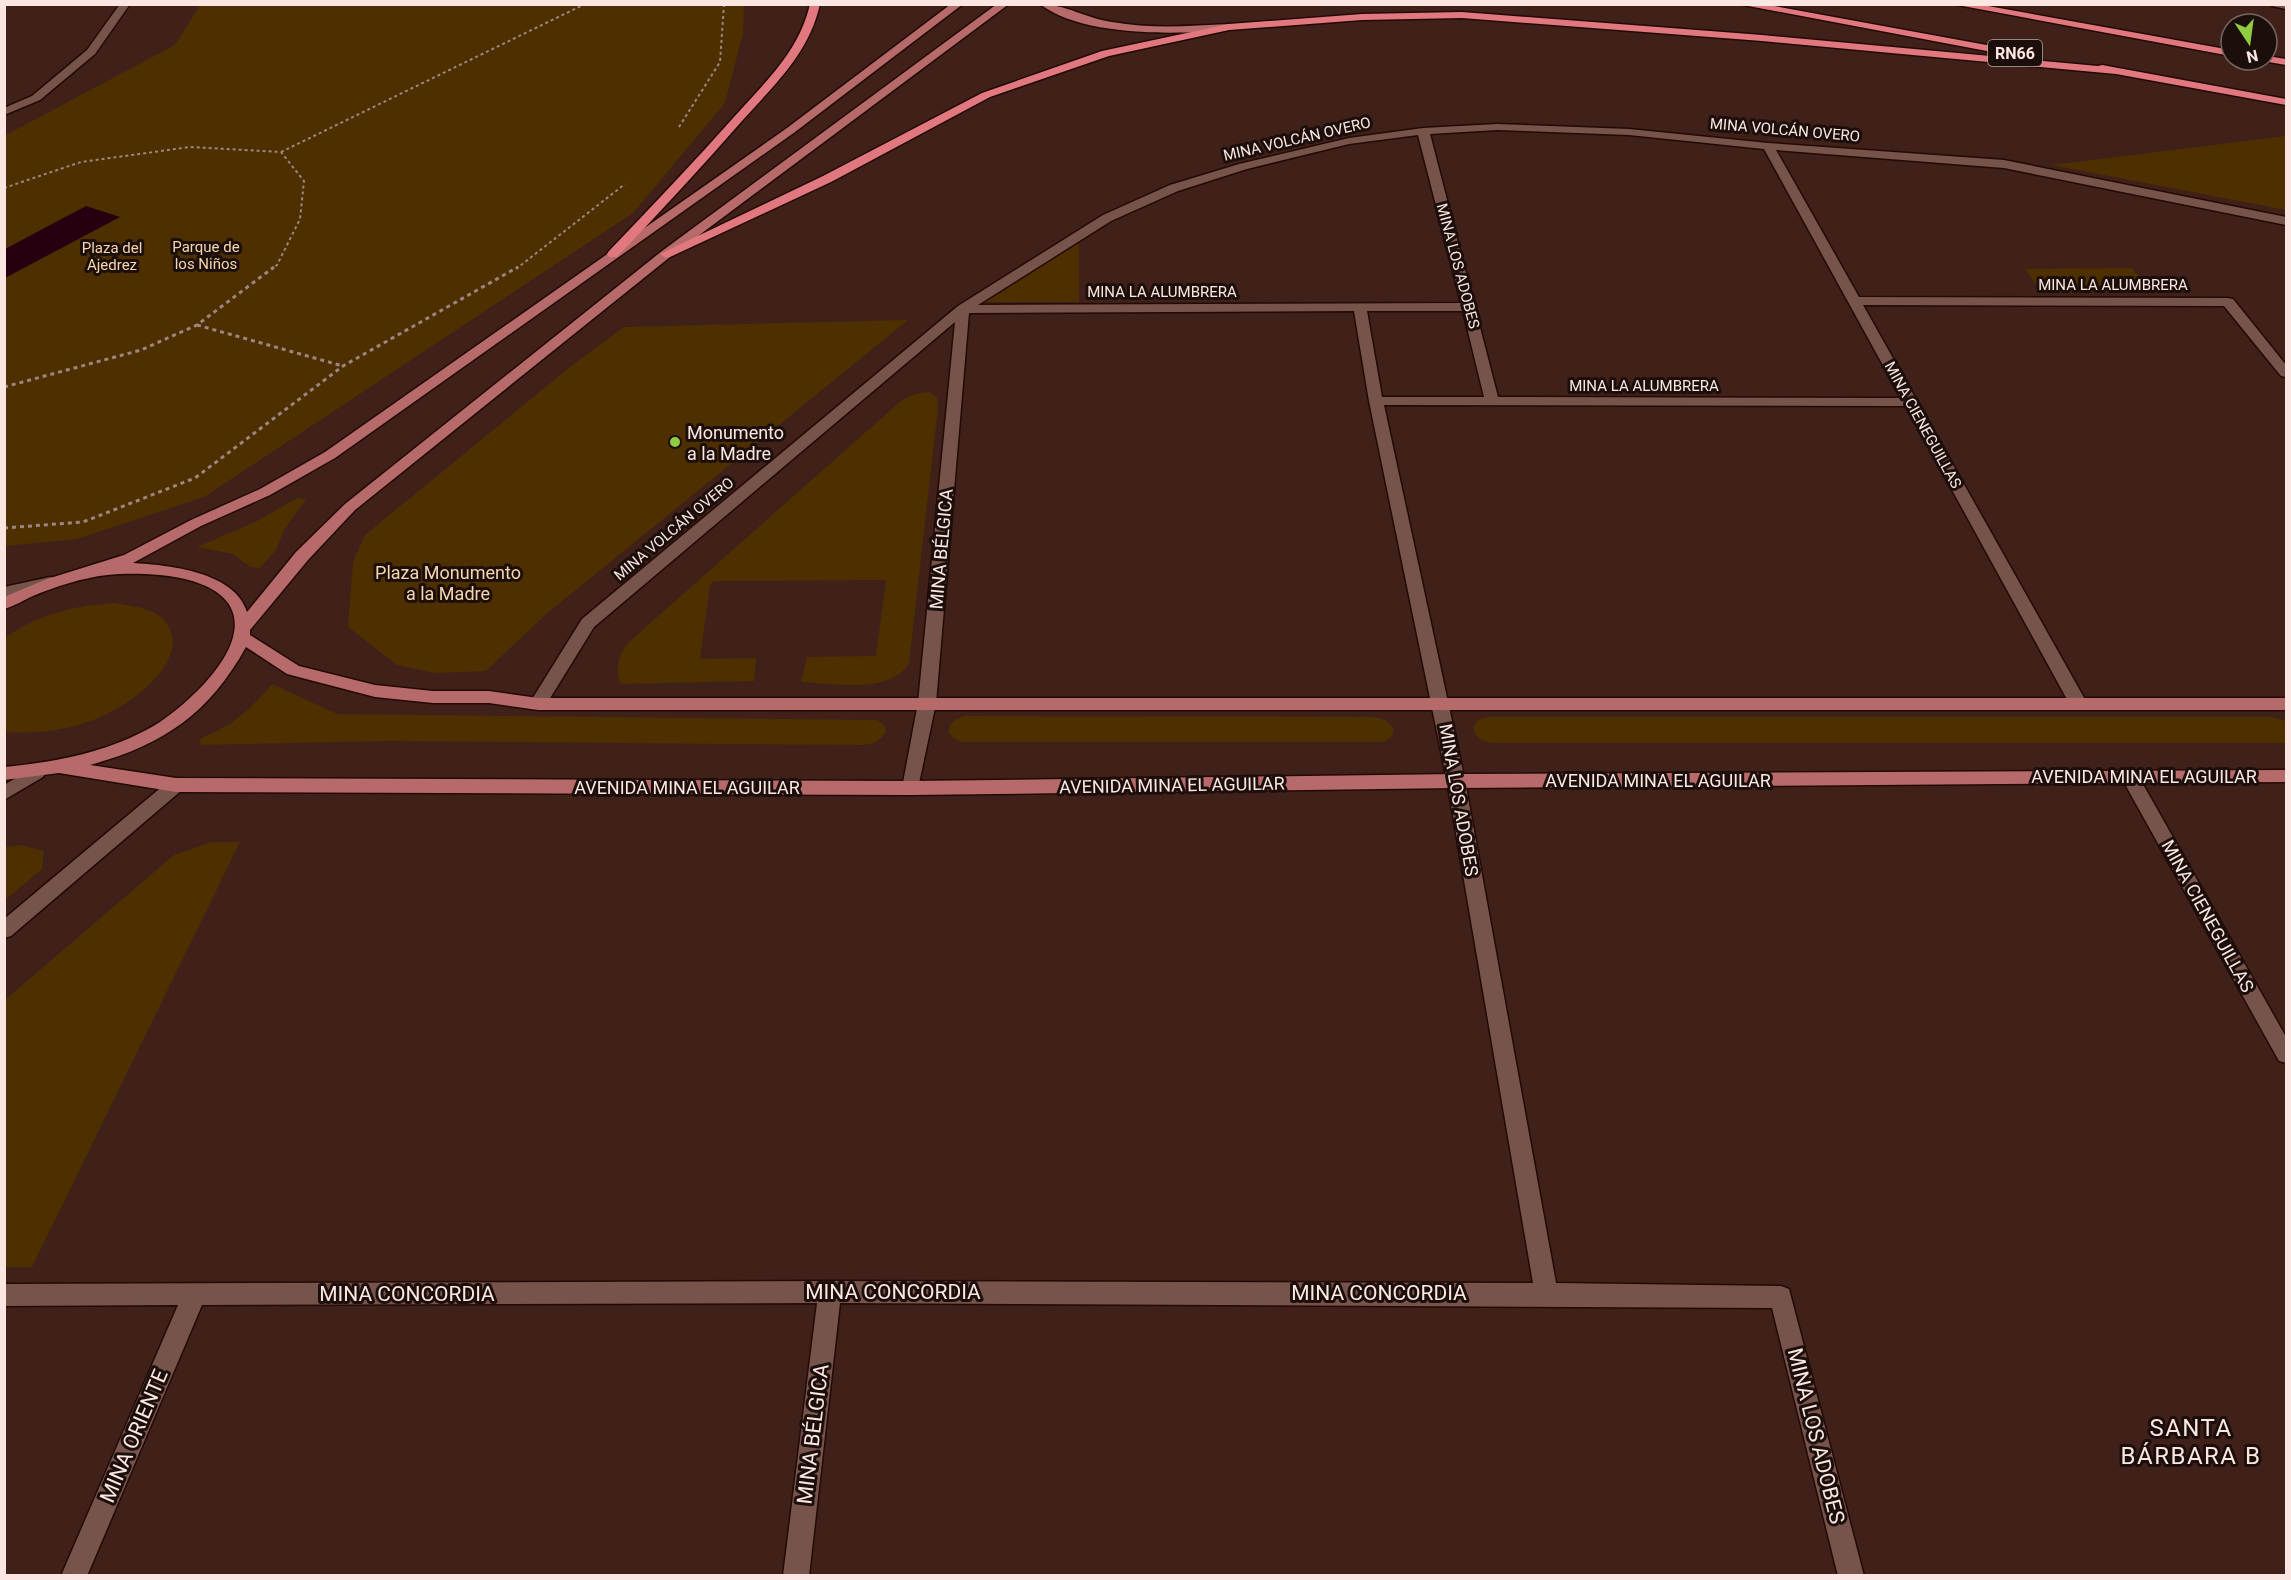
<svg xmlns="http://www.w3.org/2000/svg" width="2291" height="1580" viewBox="0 0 2291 1580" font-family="Roboto,sans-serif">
	<rect width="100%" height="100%" fill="#3f2119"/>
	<path fill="#4e3000" d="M200,5H744L743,33L725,103L633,213L204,497L77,539L5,546L4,136L175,45Z
		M2286,136V210L2052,165Z
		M1079,242V302H982Z
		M2132,268L2150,292L2042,293L2025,269Z
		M908,320L545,615L486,671L434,673L397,665L348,627L353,562L365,535L570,367L624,327Z
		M929,392L937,397L938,407L909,664C887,695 834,683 801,682L807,657L876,656L886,580L714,581L710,585L700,659L756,658L754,681L621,684C614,669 619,654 629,642L902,400L915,394Z
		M297,498L306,499L284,530L276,550L260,568L250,567L233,554L197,547L257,521Z
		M114,603C130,606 150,607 162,618C198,653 136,701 107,714C74,730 40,734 5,732V638C38,614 74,606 114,603Z
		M272,684L337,714L877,720L884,725L886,732C880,742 873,744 862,745L391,741L199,745L201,738C233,726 250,710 272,684Z
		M965,716L1371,717C1382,718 1389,720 1394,730L1391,737L1384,742H961L953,738L948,732C950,721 956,719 965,716Z
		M1487,717H2271L2286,721V743H1491C1481,740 1475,738 1473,727L1478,720Z
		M211,842H240L32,1267H5V1000L174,855Z
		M21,845L44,851L42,869L5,900V847Z"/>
	<path fill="#260010" d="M86,206L120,217L5,278V249Z"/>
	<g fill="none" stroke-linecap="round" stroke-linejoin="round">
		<defs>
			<path id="lane" d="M120,4H130L95,54L40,100L4,115V108L32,96L87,50Z"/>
			<path id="street" d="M1497,124L1629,129L1768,143L2004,160L2286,217V225L2004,168L1776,150L1859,297L2228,298L2233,299L2286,365V377L2281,376L2224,306L1863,305L2087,703L2084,707H2072L2069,703L1906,406L1384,405L1465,781L1556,1283L1781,1286L1789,1289L1864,1576H1838L1772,1308L840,1303L809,1576H783L817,1303L202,1305L87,1576H61L178,1305L4,1306V1284L830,1281L1533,1283L1447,781L1369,401L1354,311L969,313L936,703L917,793L911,795L905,793L902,788L918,703L955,322L594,627L544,708H532L529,704L582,619L958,306L1103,215L1170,185L1239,164L1349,138L1423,128ZM1497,130L1629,135L1764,149L1901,398L1498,397L1430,134ZM1418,135L1461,303L978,305L1111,221L1178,191L1247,169L1349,144ZM1367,311H1463L1484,397H1382Z
				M2130,771L2136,772L2286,1037V1063L2279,1061L2121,777L2124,772Z
				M176,778L182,780L185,785L182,790L11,936L4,938V919L170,780Z"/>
			<path id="secondary" d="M2271,4H2286V9L2272,6Z
				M50,577L56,578L58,582L56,586L4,597V587Z
				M37,766L43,767L46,772L43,777L4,800V785Z"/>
			<path id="primary" d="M951,4H963L795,132L335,458L270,495L201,526L133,563C169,565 235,572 247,612L296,552L345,504L662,251L997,4H1009L670,257L355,510L308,560L250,630V635L299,666L375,685L433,691H489L538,698H2286V710H538L489,703H433L375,697L287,674L246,647C209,714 163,745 90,765L176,778L911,781L1456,774L2286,770V782L1456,788L911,795L176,792L59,773L4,780V767C58,762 114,751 160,722C190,702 256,643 228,603C206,573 140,572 107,575C82,578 57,586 33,596C24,600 15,606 4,609V597L47,579L124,555L191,520L260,489L325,452L787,128Z
				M1040,4C1065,4 1088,19 1112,22C1151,29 1190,26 1229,24L1234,27C1226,33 1209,31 1198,32C1154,34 1077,33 1040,4Z"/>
			<path id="highway" d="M810,4H820C809,54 774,85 742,121C702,167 660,212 617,257H609L607,254L609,251C651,207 693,163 734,117C765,82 799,52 810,4Z
				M1738,4H1763L1992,46L1997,49L1992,52Z
				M1952,4H1977L2231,50V56Z
				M1462,12L1762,35L2098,66L2102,65L2286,99V105L2116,74L1762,41L1462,18L1362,20L1229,30L1109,56L990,97L831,182L670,257L666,258L660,254L823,176L982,93L1102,51L1229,24L1362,14Z
				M2267,56L2286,59V65L2263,61L2267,60Z"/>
		</defs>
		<use href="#lane" stroke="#240904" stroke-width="3"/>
		<use href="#street" stroke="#240904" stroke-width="3"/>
		<use href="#secondary" stroke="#240904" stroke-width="3"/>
		<use href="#primary" stroke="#240904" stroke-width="3"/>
		<use href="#highway" stroke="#240904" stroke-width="3"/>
		<path stroke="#9f857f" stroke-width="2" stroke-dasharray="3 3" stroke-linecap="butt" d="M679,127L720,62L724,4
			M281,152L585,4
			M4,188L81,162L190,147L281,152L304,181L300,219L277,265L272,269
			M516,269L625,184"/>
		<path stroke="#9f857f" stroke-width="3" stroke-dasharray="4 4" stroke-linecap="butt" d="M197,325L343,366
			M4,387L141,350L197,325L274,267
			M4,528L83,522L195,478L343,366L518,267"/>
		<use href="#lane" fill="#76544b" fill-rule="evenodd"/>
		<use href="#street" fill="#76544b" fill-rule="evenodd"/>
		<use href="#secondary" fill="#76544b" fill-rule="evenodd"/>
		<use href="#primary" fill="#b66a6a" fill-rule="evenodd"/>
		<use href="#highway" fill="#e1787f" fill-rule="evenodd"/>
	</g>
	<circle fill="#90cd40" stroke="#1c0f0b" stroke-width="2" cx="675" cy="442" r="6"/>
	<g text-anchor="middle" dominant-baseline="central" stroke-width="6" stroke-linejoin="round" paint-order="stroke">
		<g font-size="15" fill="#fbe6e1" stroke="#1c0f0b">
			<text transform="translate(1785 130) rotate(5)">MINA VOLCÁN OVERO</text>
			<text transform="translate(1297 139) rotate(-13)">MINA VOLCÁN OVERO</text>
			<text transform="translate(1458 266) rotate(75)">MINA LOS ADOBES</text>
			<text x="2113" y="285">MINA LA ALUMBRERA</text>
			<text x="1162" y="292">MINA LA ALUMBRERA</text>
			<text x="1644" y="386">MINA LA ALUMBRERA</text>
			<text transform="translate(1923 425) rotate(61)">MINA CIENEGUILLAS</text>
			<text transform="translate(674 529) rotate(-40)">MINA VOLCÁN OVERO</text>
		</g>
		<g font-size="15" fill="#f5d6ae" stroke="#1c0f0b">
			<text x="206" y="247">Parque de<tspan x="206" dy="17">los Niños</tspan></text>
			<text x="112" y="248">Plaza del<tspan x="112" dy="17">Ajedrez</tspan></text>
		</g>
		<rect fill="#1c0f0b" stroke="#b8a6a1" stroke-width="1.5" x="1988" y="40" width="54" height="26" rx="4.5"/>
		<g font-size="16" font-weight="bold" fill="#fbe6e1">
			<text x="2015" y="53">RN66</text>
		</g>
		<g font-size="18" fill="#fbe6e1" stroke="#1c0f0b" text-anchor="start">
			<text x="687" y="432">Monumento<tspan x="687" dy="21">a la Madre</tspan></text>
		</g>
		<g font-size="18" fill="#fbe6e1" stroke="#1c0f0b">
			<text transform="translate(941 549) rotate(-85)">MINA BÉLGICA</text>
			<text x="2144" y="776">AVENIDA MINA EL AGUILAR</text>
			<text x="1658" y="780">AVENIDA MINA EL AGUILAR</text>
			<text transform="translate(1172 785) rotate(-1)">AVENIDA MINA EL AGUILAR</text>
			<text x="687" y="787">AVENIDA MINA EL AGUILAR</text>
			<text transform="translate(1459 800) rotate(80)">MINA LOS ADOBES</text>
			<text transform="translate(2208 916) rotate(61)">MINA CIENEGUILLAS</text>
		</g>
		<g font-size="18" fill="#f5d6ae" stroke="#1c0f0b">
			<text x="448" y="572">Plaza Monumento<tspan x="448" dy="21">a la Madre</tspan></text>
		</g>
		<g font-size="21" fill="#fbe6e1" stroke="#1c0f0b">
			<text x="893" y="1292">MINA CONCORDIA</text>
			<text x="1379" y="1293">MINA CONCORDIA</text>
			<text x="407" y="1294">MINA CONCORDIA</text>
			<text transform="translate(813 1434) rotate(-83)">MINA BÉLGICA</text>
			<text transform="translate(134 1436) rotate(-67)">MINA ORIENTE</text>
			<text transform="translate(1816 1436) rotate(76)">MINA LOS ADOBES</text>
		</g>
		<g font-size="24" letter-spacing="1.5" fill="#fbe6e1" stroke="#1c0f0b">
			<text x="2191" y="1428">SANTA<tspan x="2191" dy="28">BÁRBARA B</tspan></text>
		</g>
	</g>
	<rect width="2291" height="1580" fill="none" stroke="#fbe6e1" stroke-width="12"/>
	<g transform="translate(2249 42) rotate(167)"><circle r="28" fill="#1c0f0b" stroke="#756561" stroke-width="1.5"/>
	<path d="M0-4.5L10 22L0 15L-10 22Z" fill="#90cd40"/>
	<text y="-9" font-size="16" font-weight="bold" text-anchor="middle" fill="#fbe6e1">N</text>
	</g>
</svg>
